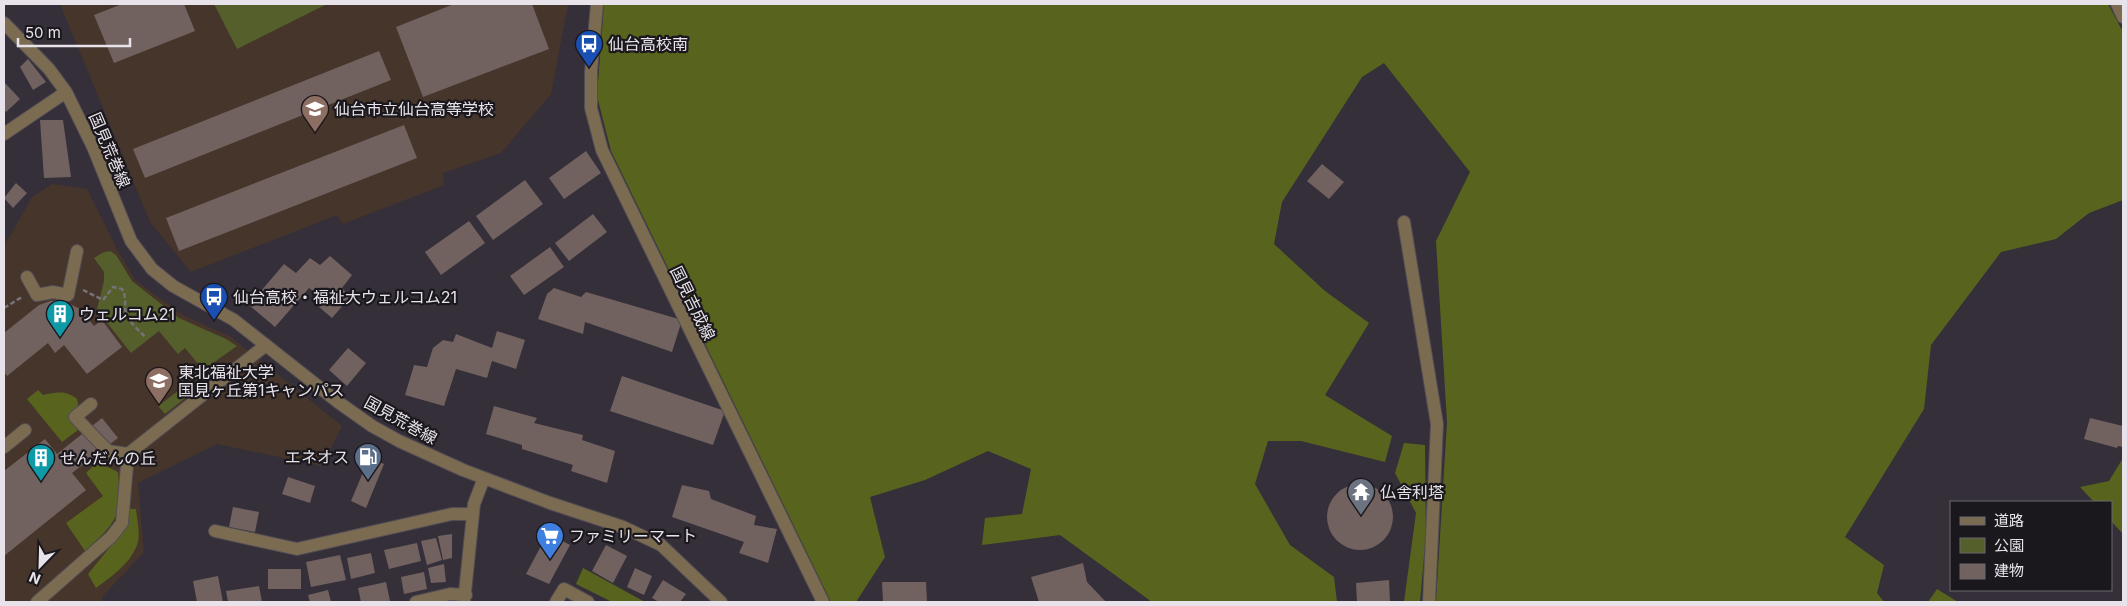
<svg xmlns="http://www.w3.org/2000/svg" width="2127" height="606" viewBox="0 0 2127 606" font-family="Inter,'Noto Sans JP',sans-serif">
	<rect width="100%" height="100%" fill="#352f39"/>
	<path fill="#46352b" d="M60,4H568L551,94L501,153L443,173L444,185L343,224L337,215L191,272L150,222Z
		M52,184L87,189L117,249L135,280L183,315L231,337L342,426L322,466L217,444L138,483L144,552L102,597V602H4V246L32,197Z"/>
	<path fill="#555f2b" d="M214,4H327L237,49Z
		M110,251L116,255L132,281L179,318L226,339L237,346L203,370L185,348L178,354L159,331L131,353L100,314L96,313L104,281V272L94,258L104,252Z
		M182,388L188,396L165,414L158,406Z"/>
	<path fill="#58641e" d="M604,4H2108L2123,32V200L2089,213L2056,239L2001,252L1931,345L1924,409L1845,537L1884,565L1877,593L1884,602H1436L1447,422L1436,241L1470,172L1384,63L1362,77L1282,202L1274,244L1325,291L1369,323L1325,395L1392,436L1385,462L1301,441H1268L1255,484L1290,545L1334,577L1337,602H1152L1060,535L982,545L985,518L1022,514L1031,469L988,451L925,480L870,497L885,557L856,602H831L611,151L597,96Z
		M38,390L43,395C56,392 66,390 77,399L78,404L74,424L78,430L62,442L27,399Z
		M1404,443L1425,445L1426,534L1420,602H1404L1416,513L1395,473Z
		M2123,458V534L2111,521V502H2094L2080,487L2109,481Z
		M97,462L118,472C122,516 118,521 85,551L66,523L103,496L86,473Z
		M130,509H136C137,520 141,535 137,545C130,564 111,577 96,588L88,574L118,537Z
		M583,568L645,602H612L576,584Z
		M1937,589L1958,602H1928Z"/>
	<path fill="#716260" d="M122,4H184L195,31L114,63L94,15Z
		M454,4H532L549,49L423,97L396,27Z
		M379,51L391,80L145,178L133,149Z
		M28,59L46,82L33,90L20,67Z
		M5,83L20,99L6,112L4,109Z
		M40,120H63L71,177L44,178Z
		M404,125L417,158L179,251L166,218Z
		M586,151L601,173L564,199L549,178Z
		M1322,164L1344,182L1329,199L1307,181Z
		M525,180L543,204L493,240L476,216Z
		M16,183L27,193L13,208L4,198Z
		M593,214L607,232L569,261L555,243Z
		M469,221L485,243L441,275L425,252Z
		M550,247L564,267L524,295L510,276Z
		M330,256L352,275L342,288L350,297L332,318L319,307L324,299L309,288L275,327L249,305L284,264L296,273L310,258L320,265Z
		M554,288L581,297L586,292L682,320L672,352L585,322L583,334L538,319L547,294Z
		M62,300L80,309L94,326L102,320L122,347L87,374L64,345L55,353L48,343L7,376L4,372V333L39,305L50,301Z
		M497,331L525,340L516,369L492,361L487,378L456,369L444,406L405,395L414,365L427,367L433,348L443,340L453,342L456,334L492,348Z
		M348,348L366,363L347,386L329,370Z
		M622,376L725,411L713,445L610,411Z
		M494,406L537,418L534,423L583,435L582,440L615,451L607,483L571,471L573,465L522,449V445L486,434Z
		M102,418L118,438L72,473L86,490L4,556V471L45,439L57,454Z
		M2090,418L2123,426V447L2118,446L2117,448L2084,439Z
		M369,458L384,464L366,508L351,501Z
		M288,477L315,486L310,503L282,494Z
		M1327 517a33 33 0 1 1 66 0a33 33 0 1 1-66 0Z
		M682,485L709,491L711,499L756,516L754,525L777,529L768,563L739,553L744,542L672,517Z
		M233,507L259,512L255,532L229,527Z
		M548,533L570,545L549,584L526,574Z
		M452,534V558L443,560L438,536Z
		M436,538L442,560L427,565L421,541Z
		M417,543L421,561L389,569L384,550Z
		M606,545L627,556L613,583L592,571Z
		M371,553L375,573L351,579L347,558Z
		M340,555L346,580L311,587L306,562Z
		M1083,563L1087,582L1106,602H1039L1031,577Z
		M444,564L446,582L431,583L428,568Z
		M635,568L652,576L644,595L627,587Z
		M268,569H301V589H268Z
		M424,572L427,589L404,594L401,577Z
		M218,576L223,602H197L193,581Z
		M663,580L686,594L680,602H659L652,598Z
		M1389,580L1390,602H1357L1356,583Z
		M386,582L390,601L361,602L358,588Z
		M882,582H926L927,602H883Z
		M259,586L262,602H228L226,591Z
		M328,590L331,602H310L308,595Z"/>
	<g fill="none" stroke-linecap="round" stroke-linejoin="round">
		<defs>
			<path id="minor" d="M597,4L591,72V108L602,150L823,602
				M2117,4L2123,17
				M4,23L49,69L66,92L93,147L131,241L152,269L173,286L234,320L338,402L372,426L399,441L463,470L550,503L623,527L661,545L721,602
				M4,134L66,92
				M1404,222L1437,424L1429,602
				M27,277L37,295L53,292L68,295L77,251
				M91,404L75,417L108,451L128,454L266,345
				M4,447L25,430
				M215,531L297,549L452,514H473
				M37,602L111,537L122,523L128,454
				M416,602L450,594L466,595
				M464,602L474,504L484,478
				M556,602L564,589L588,602"/>
		</defs>
		<use href="#minor" stroke="#524c55" stroke-width="14"/>
		<path stroke="#77717a" stroke-width="2.5" stroke-dasharray="5 2.5" stroke-linecap="butt" d="M83,290L103,300L113,287L122,289C127,297 124,305 126,314C130,323 139,330 145,337
			M4,308L22,297"/>
		<use href="#minor" stroke="#7a6b51" stroke-width="12"/>
	</g>
	<defs>
		<symbol id="bus-pin" viewBox="-11 -11 22 30"><path d="M0 17L-7.5 6A9.5 9.5 0 1 1 7.5 6Z" fill="#1a4fb4" stroke="#1b181d"/><path d="M-5-6H5V4H4V6H2V4H-2V6H-4V4H-5ZM-3.5-4V0h7V-4ZM-3.5 1.2v1.5H-2V1.2ZM2 1.2v1.5H3.5V1.2Z" fill="#fff"/></symbol>
		<symbol id="school-pin" viewBox="-11 -11 22 30"><path d="M0 17L-7.5 6A9.5 9.5 0 1 1 7.5 6Z" fill="#8d6e63" stroke="#1b181d"/><path d="M0-5L7-2L0 1L-7-2ZM-4 1L0 2.5L4 1V4Q0 6-4 4Z" fill="#fff"/></symbol>
		<symbol id="building-pin" viewBox="-11 -11 22 30"><path d="M0 17L-7.5 6A9.5 9.5 0 1 1 7.5 6Z" fill="#0f9aa8" stroke="#1b181d"/><path d="M-4-6H4V6H1V3H-1V6H-4ZM-2.5-4.3h1.7v1.8h-1.7ZM.8-4.3h1.7v1.8H.8ZM-2.5-1h1.7V.8h-1.7ZM.8-1h1.7V.8H.8Z" fill="#fff"/></symbol>
		<symbol id="university-pin" viewBox="-11 -11 22 30"><path d="M0 17L-7.5 6A9.5 9.5 0 1 1 7.5 6Z" fill="#8d6e63" stroke="#1b181d"/><path d="M0-5L7-2L0 1L-7-2ZM-4 1L0 2.5L4 1V4Q0 6-4 4Z" fill="#fff"/></symbol>
		<symbol id="fuel-pin" viewBox="-11 -11 22 30"><path d="M0 17L-7.5 6A9.5 9.5 0 1 1 7.5 6Z" fill="#5c6f8a" stroke="#1b181d"/><path d="M-5.5-6h7V0h2V4h1.3V-2.5L3-4.5l.8-.8L6-3V5H2.5V1h-1V6h-7ZM-4.2-4.7v3.2H.2V-4.7Z" fill="#fff"/></symbol>
		<symbol id="temple-pin" viewBox="-11 -11 22 30"><path d="M0 17L-7.5 6A9.5 9.5 0 1 1 7.5 6Z" fill="#6b7280" stroke="#1b181d"/><path d="M0-6L5-2H3V0L6.5 2.5H4V6H1.5V3h-3V6H-4V2.5H-6.5L-3 0V-2H-5Z" fill="#fff"/></symbol>
		<symbol id="supermarket-pin" viewBox="-11 -11 22 30"><path d="M0 17L-7.5 6A9.5 9.5 0 1 1 7.5 6Z" fill="#3f7fe0" stroke="#1b181d"/><path d="M-6-5.5h2.5l.6 2H6L4.5 2H-2.5L-4.4-4H-6ZM-1.5 3.2a1.3 1.3 0 1 0 .1 0ZM3 3.2a1.3 1.3 0 1 0 .1 0Z" fill="#fff"/></symbol>
	</defs>
	<g fill-rule="evenodd">
		<use href="#bus-pin" x="573" y="28" width="32" height="43"/>
		<use href="#school-pin" x="299" y="93" width="32" height="43"/>
		<use href="#bus-pin" x="198" y="281" width="32" height="43"/>
		<use href="#building-pin" x="44" y="298" width="32" height="43"/>
		<use href="#university-pin" x="143" y="365" width="32" height="43"/>
		<use href="#fuel-pin" x="352" y="441" width="32" height="43"/>
		<use href="#building-pin" x="25" y="442" width="32" height="43"/>
		<use href="#temple-pin" x="1345" y="476" width="32" height="43"/>
		<use href="#supermarket-pin" x="534" y="520" width="32" height="43"/>
	</g>
	<g text-anchor="middle" dominant-baseline="central" stroke-width="4.5" stroke-linejoin="round" paint-order="stroke">
		<g font-size="16" fill="#e8e3ea" stroke="#1b181d" text-anchor="start">
			<text x="608" y="44">仙台高校南</text>
			<text x="334" y="109">仙台市立仙台高等学校</text>
			<text x="233" y="297">仙台高校・福祉大ウェルコム21</text>
			<text x="79" y="314">ウェルコム21</text>
			<text x="178" y="372">東北福祉大学<tspan x="178" dy="18">国見ヶ丘第1キャンパス</tspan></text>
			<text x="349" y="457" text-anchor="end">エネオス</text>
			<text x="60" y="458">せんだんの丘</text>
			<text x="1380" y="492">仏舎利塔</text>
			<text x="569" y="536">ファミリーマート</text>
		</g>
		<g font-size="16" fill="#e8e3ea" stroke="#1b181d">
			<text transform="translate(110 150) rotate(67)">国見荒巻線</text>
			<text transform="translate(693 303) rotate(64)">国見吉成線</text>
			<text transform="translate(401 420) rotate(29)">国見荒巻線</text>
		</g>
	</g>
	<rect width="2127" height="606" fill="none" stroke="#e8e3ea" stroke-width="10"/>
	<rect x="1950" y="501" width="162" height="90" fill="#1b181d" stroke="#6d696f"/>
	<rect x="1960" y="517" width="25" height="8" fill="#7a6b51" stroke="#6d696f"/>
	<text x="1994" y="526" font-size="15" fill="#e8e3ea">道路</text>
	<rect x="1960" y="538" width="25" height="15" fill="#555f2b" stroke="#6d696f"/>
	<text x="1994" y="551" font-size="15" fill="#e8e3ea">公園</text>
	<rect x="1960" y="564" width="25" height="15" fill="#716260" stroke="#6d696f"/>
	<text x="1994" y="576" font-size="15" fill="#e8e3ea">建物</text>
	<g transform="translate(40 566) rotate(203)" stroke="#1b181d" stroke-width="4" paint-order="stroke">
	<path d="M0-4L9 19L0 12L-9 19Z" fill="#e8e3ea"/>
	<text y="-8" font-size="14" font-weight="bold" text-anchor="middle" fill="#e8e3ea">N</text>
	</g>
	<path d="M18 38v8h112v-8" fill="none" stroke="#e8e3ea" stroke-width="2.5"/>
	<text x="25" y="38" font-size="15" fill="#e8e3ea" stroke="#1b181d" stroke-width="4" paint-order="stroke">50 m</text>
</svg>
